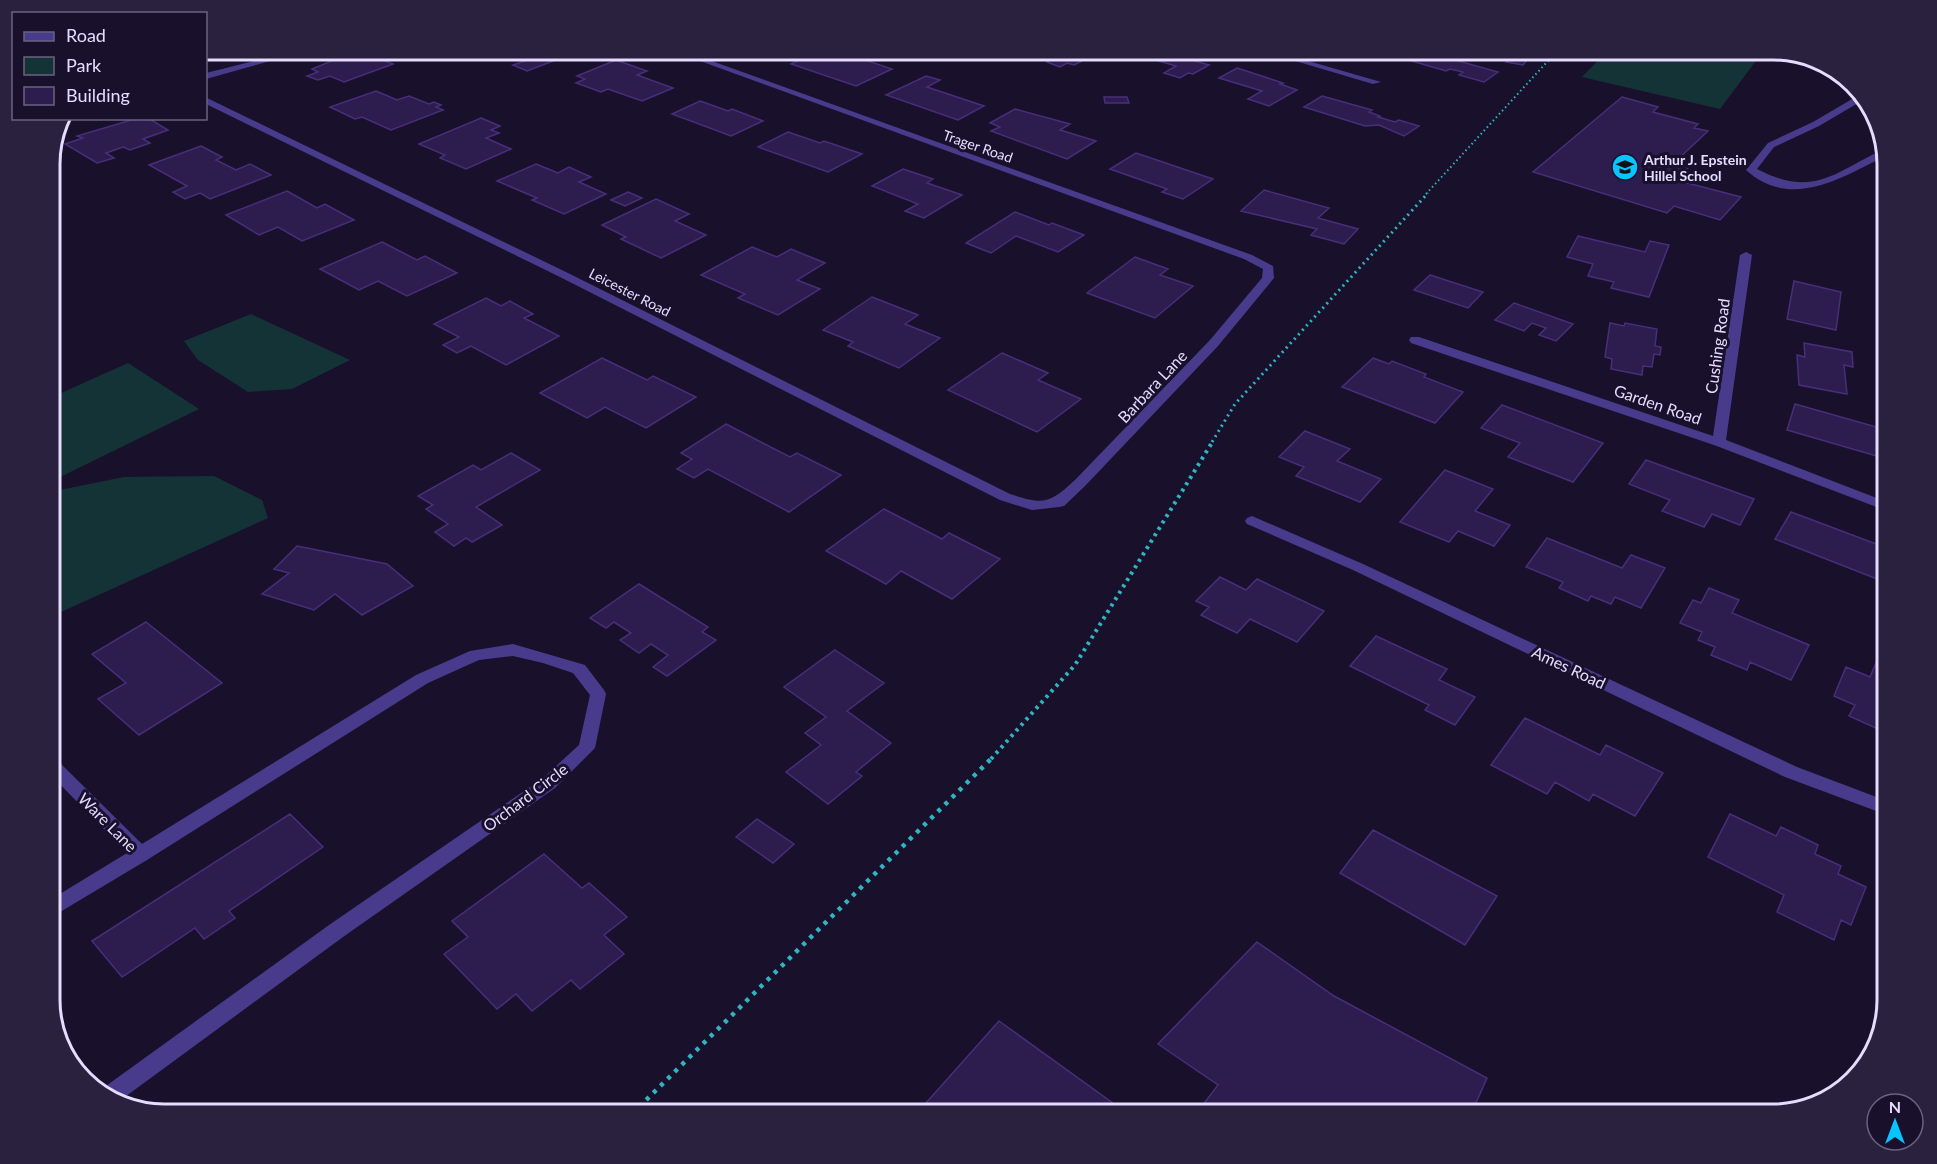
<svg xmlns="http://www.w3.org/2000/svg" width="1937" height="1164" viewBox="0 0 1937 1164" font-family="Lato,sans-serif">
	<rect width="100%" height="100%" fill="#19112c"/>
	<path fill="#143337" d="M1608,50H1764L1720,109L1582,77Z
		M251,314L350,360L292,389L248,392L198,360L184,341Z
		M128,363L199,409L50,482V398Z
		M214,476L262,500L268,518L50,617V492L124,477Z"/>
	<path fill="#2d1c4e" stroke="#482e7a" stroke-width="1.5" d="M358,50L393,64L344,82L330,76L318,80L307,76L318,72L312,69Z
		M511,50H582L527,71L513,65L533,58Z
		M825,50H858L867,52L856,57L892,69L856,86L791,64L810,55L817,58L831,51Z
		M1057,50H1104L1074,65L1067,63L1060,67L1047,62L1054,58L1045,56Z
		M1143,50H1172L1200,58L1195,61L1209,65L1193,74L1188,73L1180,78L1164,73L1176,66L1135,54Z
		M1411,50H1419L1498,72L1484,82L1459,75L1463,72L1450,69L1446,71L1398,57Z
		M1513,52L1530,56L1523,65L1506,62Z
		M616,60L647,71L637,75L673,88L642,101L608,89L601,92L576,83L585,79L577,76Z
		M1237,68L1283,83L1280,84L1297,90L1269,106L1248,99L1262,91L1219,78Z
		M926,76L940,80L927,87L984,106L958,120L886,95Z
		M376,91L397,100L409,96L429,104L434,102L441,105L436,107L443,110L391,130L362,117L355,119L330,107Z
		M1322,96L1372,110L1369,112L1380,116L1378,117L1395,122L1399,120L1419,126L1404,136L1379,125L1365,126L1304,107Z
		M1104,97H1127L1129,103H1105Z
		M1622,97L1658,107L1653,112L1698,124L1694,128L1708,131L1676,161L1691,165L1676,180L1741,197L1720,220L1674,206L1667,213L1533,172Z
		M700,101L728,111L732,109L763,121L731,136L672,114Z
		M1015,109L1070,124L1060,130L1096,141L1067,159L991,131L1000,127L990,123Z
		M138,118H148L168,130L143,139L150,143L130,150L123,147L106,153L114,158L97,163L65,144L83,138L77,136Z
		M481,118L500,126L491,130L499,133L486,138L511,149L466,169L440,158L445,155L419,144Z
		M788,132L820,143L824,141L862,154L828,172L758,147Z
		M201,146L222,157L216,160L236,170L250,164L271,175L210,199L200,193L185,199L173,192L187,186L149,165Z
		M1136,153L1213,179L1183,199L1162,192L1167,189L1110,169Z
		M536,164L558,173L569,167L591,177L579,182L606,194L564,214L532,200L537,198L497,181Z
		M903,169L933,179L927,183L962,195L924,218L905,211L918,204L872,186Z
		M1264,190L1329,208L1318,218L1358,229L1344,244L1311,235L1317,229L1241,211Z
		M287,191L317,208L325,204L354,220L302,241L278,227L259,235L226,215Z
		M628,192L642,198L625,206L611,200Z
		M656,199L689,214L675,221L706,235L661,258L621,239L626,237L602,225Z
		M1015,212L1049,225L1052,223L1084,235L1058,252L1016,236L991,253L966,243Z
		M1578,236L1645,252L1650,241L1669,245L1649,297L1611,288L1614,282L1588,276L1593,264L1567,257Z
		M382,242L417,260L425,256L457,273L407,296L378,281L359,290L320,269Z
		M752,247L777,257L791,249L825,263L797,280L820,289L778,315L738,298L745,294L701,275Z
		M1135,257L1168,269L1160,275L1193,286L1155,318L1087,293Z
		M1430,275L1483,292L1468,308L1414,290Z
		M1794,281L1841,292L1836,330L1787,319Z
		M872,297L918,315L905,324L940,338L899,368L848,346L853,342L823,330Z
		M486,298L501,306L510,301L533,314L524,318L559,336L506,365L471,346L457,353L443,345L459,337L434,324Z
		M1514,303L1573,324L1556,341L1539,335L1546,328L1532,323L1524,331L1495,320Z
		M1610,323L1624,326L1625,323L1657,329L1655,346L1661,347L1660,355L1654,354L1652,367L1643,366L1642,375L1611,369L1612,359L1605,357Z
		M1804,343L1852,352L1853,367L1844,365L1847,394L1799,385L1797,355L1805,357Z
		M1002,353L1048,373L1038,380L1081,399L1037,432L948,390Z
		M602,358L647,380L653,376L696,397L646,428L605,407L587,418L540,393Z
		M1373,358L1389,364L1392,361L1426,374L1424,377L1463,392L1435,423L1342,387Z
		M1795,404L1887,430V459L1787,430Z
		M1502,405L1603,443L1573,482L1508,457L1520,443L1481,428Z
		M726,424L790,457L797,453L841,475L789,512L708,469L694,478L677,469L692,459L681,453Z
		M1305,431L1350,449L1337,461L1381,479L1360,502L1296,476L1304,467L1279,457Z
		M511,453L540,470L476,507L502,525L472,542L466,538L454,546L435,532L448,524L426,509L433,505L418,496L473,465L481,470Z
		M1646,460L1754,499L1740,525L1712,514L1704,527L1662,511L1670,500L1629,484Z
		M1445,470L1493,489L1475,511L1510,525L1494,546L1458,531L1449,542L1400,522Z
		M884,509L942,539L949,533L1000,559L952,599L901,571L886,584L826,551Z
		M1791,512L1887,548V583L1775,539Z
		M1547,538L1622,568L1631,555L1665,568L1641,608L1615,597L1611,604L1591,596L1588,601L1559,588L1563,582L1526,567Z
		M297,546L387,564L413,586L362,615L335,594L314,610L262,594L289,573L274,569Z
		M1220,577L1246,590L1257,579L1324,611L1297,642L1250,619L1237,633L1201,615L1209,607L1196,601Z
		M639,584L708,627L702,632L716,640L667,676L653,667L668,655L651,644L639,653L620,640L631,633L614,622L606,628L590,618Z
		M1709,588L1739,600L1732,613L1809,645L1791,680L1750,662L1747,670L1711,655L1715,647L1698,640L1702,632L1680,623L1693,600L1701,603Z
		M146,622L222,683L139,735L98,699L126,683L92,654Z
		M1376,636L1447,669L1439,680L1475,697L1455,725L1425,710L1429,705L1350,666Z
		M1884,644L1887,645V733L1849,716L1855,705L1834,696L1846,667L1870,677Z
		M835,650L884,683L847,711L891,743L856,772L862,776L828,804L786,772L821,745L805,733L826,717L784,687Z
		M1525,718L1600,755L1606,745L1663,773L1635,816L1593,794L1589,801L1555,782L1547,794L1491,765Z
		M290,814L323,847L229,911L235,918L204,939L195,928L122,977L92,941Z
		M1730,814L1776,836L1781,827L1818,845L1815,854L1841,866L1838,874L1866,887L1851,925L1841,920L1834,940L1777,912L1784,895L1708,857Z
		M757,819L794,844L773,863L736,837Z
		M1373,830L1497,896L1465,945L1340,873Z
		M544,854L582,888L589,883L627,917L604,935L624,954L580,989L571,980L532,1011L516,994L497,1009L444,954L468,937L452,921Z
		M1257,942L1334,996L1487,1078L1471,1114H1196L1218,1085L1158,1044Z
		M999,1021L1128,1114H899L908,1104L918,1112Z"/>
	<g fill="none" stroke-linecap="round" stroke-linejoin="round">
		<path stroke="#2eb5c1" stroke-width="2" stroke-dasharray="1.5 3" stroke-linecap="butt" d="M1426,194L1558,50"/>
		<path stroke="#2eb5c1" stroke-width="3" stroke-dasharray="2 4" stroke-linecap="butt" d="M1212,442L1235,404L1428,193"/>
		<path stroke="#2eb5c1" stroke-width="4" stroke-dasharray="3 4.5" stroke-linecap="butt" d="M991,759L1075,665L1213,441"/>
		<path stroke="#2eb5c1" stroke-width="4.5" stroke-dasharray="4 6" stroke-linecap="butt" d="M632,1114L992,758"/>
		<path fill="#493b8c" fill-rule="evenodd" d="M298,50H310L206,79V73Z
			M670,50H681L1252,255L1273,266L1274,278L1218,346L1085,486L1064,506L1059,507L1032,510L1000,500L560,277L206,104V98L209,99L568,273L1010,494C1044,505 1049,504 1075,480L1210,340L1262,278L1263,269L1244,259Z
			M1258,50H1270L1381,82L1373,84Z
			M1859,95L1865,99L1819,126L1774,147L1757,169C1813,198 1832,174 1882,150L1885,149L1887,155C1843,177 1791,211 1746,170L1768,143L1813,122Z
			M1746,252L1752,255L1726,440L1887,502V511L1714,445L1411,343L1409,340L1411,337H1419L1713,436L1740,255Z
			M1252,516L1363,564L1797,767L1887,801V815L1785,777L1353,570L1247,524L1245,521L1247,518Z
			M513,644L585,665L604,690L606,694L595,748L555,788L343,937L118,1102L107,1099L99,1091L329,925L543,778L579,745L590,695L573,673L543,663L513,656L479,660L428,683L147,860L50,918V900L127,853L50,774V758L56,759L142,844L416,675L470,651Z"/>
	</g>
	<defs>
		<symbol id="school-disc" viewBox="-11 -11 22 22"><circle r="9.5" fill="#08c4ff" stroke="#19112c"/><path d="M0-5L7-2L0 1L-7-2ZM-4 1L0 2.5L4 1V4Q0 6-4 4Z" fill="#111"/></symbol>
	</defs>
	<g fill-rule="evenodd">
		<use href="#school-disc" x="1610" y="152" width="30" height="30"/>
	</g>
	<g text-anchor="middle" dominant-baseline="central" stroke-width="6" stroke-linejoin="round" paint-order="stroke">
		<g font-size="14" fill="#e5dcff" stroke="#19112c">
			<text transform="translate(978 146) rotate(19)">Trager Road</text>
			<text transform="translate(630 292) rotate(27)">Leicester Road</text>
		</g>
		<g font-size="14" font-weight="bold" fill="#e5dcff" stroke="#19112c" text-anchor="start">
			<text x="1644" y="159">Arthur J. Epstein<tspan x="1644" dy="16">Hillel School</tspan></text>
		</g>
		<g font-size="16" fill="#e5dcff" stroke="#19112c">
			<text transform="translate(1717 346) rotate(-82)">Cushing Road</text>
			<text transform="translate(1152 386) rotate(-47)">Barbara Lane</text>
			<text transform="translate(1658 404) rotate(19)">Garden Road</text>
			<text transform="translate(1569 667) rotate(25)">Ames Road</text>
			<text transform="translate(525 797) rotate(-37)">Orchard Circle</text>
			<text transform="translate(108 822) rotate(45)">Ware Lane</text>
		</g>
	</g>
	<path d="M0 0H1937V1164H0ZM164 60H1773A104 104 0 0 1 1877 164V1000A104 104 0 0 1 1773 1104H164A104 104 0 0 1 60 1000V164A104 104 0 0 1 164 60Z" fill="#29213d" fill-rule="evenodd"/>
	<path fill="none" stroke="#e5dcff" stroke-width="3" d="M164 60H1773A104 104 0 0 1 1877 164V1000A104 104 0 0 1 1773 1104H164A104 104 0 0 1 60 1000V164A104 104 0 0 1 164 60Z"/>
	<rect x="12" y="12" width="195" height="108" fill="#19112c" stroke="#6b6280" stroke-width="1.5"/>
	<rect x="24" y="32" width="30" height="9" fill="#493b8c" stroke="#6b6280" stroke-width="1.5"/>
	<text x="66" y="42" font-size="18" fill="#e5dcff">Road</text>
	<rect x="24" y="57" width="30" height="18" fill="#143337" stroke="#6b6280" stroke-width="1.5"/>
	<text x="66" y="72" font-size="18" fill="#e5dcff">Park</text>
	<rect x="24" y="87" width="30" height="18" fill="#2d1c4e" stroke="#6b6280" stroke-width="1.5"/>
	<text x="66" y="102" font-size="18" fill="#e5dcff">Building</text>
	<g transform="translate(1895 1122)"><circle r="28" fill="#19112c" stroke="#6b6280" stroke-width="1.5"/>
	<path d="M0-4.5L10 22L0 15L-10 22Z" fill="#08c4ff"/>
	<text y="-9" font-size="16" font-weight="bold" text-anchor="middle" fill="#e5dcff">N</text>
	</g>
</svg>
